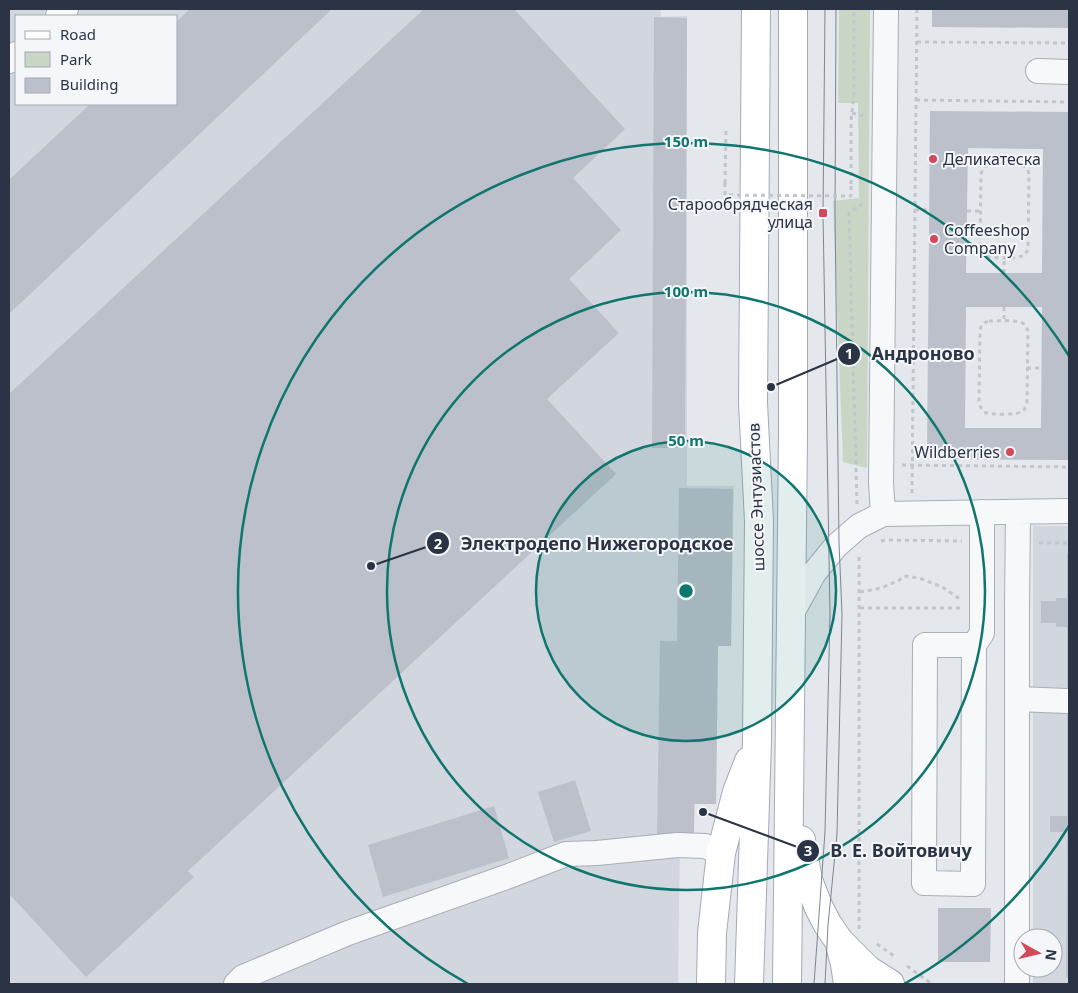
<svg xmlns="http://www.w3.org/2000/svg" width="1078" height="993" viewBox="0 0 1078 993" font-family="'Noto Sans',sans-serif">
	<rect width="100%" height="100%" fill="#e4e7ec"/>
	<path fill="#d2d6de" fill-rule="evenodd" d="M9,9H660L661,17L687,16V486H734L731,646H718L716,804H695L694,836H680L678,984H9ZM16,16H176V104H16Z
		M1033,526H1069V984H1033V968H1053V938H1033Z"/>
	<path fill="#c9d6c5" d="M839,9H870L867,468L843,462L833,201L859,198L858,103H838Z"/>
	<path fill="#bbc0ca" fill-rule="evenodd" d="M190,9H332L9,314V180L90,104H176V22Z
		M424,9H514L625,129L573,178L621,230L569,279L619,333L547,399L616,474L188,871L194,877L86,977L11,896L9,898V394Z
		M932,9H1069V28L932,27Z
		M654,17L687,18L685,448H652Z
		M930,111L1069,112V460L927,459ZM968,148L1043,149L1042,273H966ZM966,307H1042L1041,428H965Z
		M679,488L733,489L731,646H718L716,804H694V836L657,835L660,641H677Z
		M1067,553H1069V978L1066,977L1067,832H1050V816H1067V627H1056V623H1041V601H1056V598H1067Z
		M575,780L591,831L554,842L538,792Z
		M494,806L509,858L383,897L368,845Z
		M938,908H991L990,962H938Z"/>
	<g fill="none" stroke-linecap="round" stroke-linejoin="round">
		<defs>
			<path id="minor" d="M58,16L66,9
				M9,61L16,54
				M1038,71L1069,72
				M883,514L881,483L886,9
				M792,613L814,573L836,546L859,526L883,514L1069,511
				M974,645H925L924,883L973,884L974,645L982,633V512
				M1017,699L1067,701
				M236,984L243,977L348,933L509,876L566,854L597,853L677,845L705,846L721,853
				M1017,984V608L1018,512"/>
			<path id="major" d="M801,840L808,880L819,908L828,925L839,941L868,970L890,984
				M839,941L845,964L848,984
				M711,984L712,933L721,853L737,792L749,761
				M749,984L757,741L759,521L753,403L756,9
				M787,984L793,436V9"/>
		</defs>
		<use href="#minor" stroke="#a9aeb7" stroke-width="26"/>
		<use href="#major" stroke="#a3abb8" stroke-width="30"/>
		<path stroke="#c2c5cb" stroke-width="3" stroke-dasharray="4 4" stroke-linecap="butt" d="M917,42L1069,43
			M916,100L1069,102
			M852,113L863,116
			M990,164C998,164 1022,162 1027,168C1028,169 1029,174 1029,176L1028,244C1028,248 1028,252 1024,255C1019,259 990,259 985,255C982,252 981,248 980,244L981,175C982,169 984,166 990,164Z
			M725,183L726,129
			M851,184V121L854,94V9
			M915,210H929
			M967,211H981
			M1004,273V257
			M1004,307V321
			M989,321C997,321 1018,319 1024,324C1027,327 1027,328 1028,332L1027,402C1026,406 1025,410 1021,412C1016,415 989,415 984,412C981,409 980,406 979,401L980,331C981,325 982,323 989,321Z
			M1027,368H1041
			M902,465L1069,467
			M912,493L917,9
			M857,504L849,213L862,204
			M881,541L885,540L962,541
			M1039,543H1069
			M860,592L881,588L898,581L904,576L912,577L922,579L942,587L960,599
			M860,608H961
			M859,929V555
			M877,944L894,956
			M907,966L932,984"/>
		<use href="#minor" stroke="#f7f8fa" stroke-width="24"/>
		<use href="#major" stroke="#fff" stroke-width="28"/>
		<path stroke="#7d8696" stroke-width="1" d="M814,984L825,832L830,614L823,213L825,9
			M825,984L828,925L837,834L842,614L839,543L835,212L836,9"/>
		<path stroke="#c2c5cb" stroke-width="3" stroke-dasharray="4 4" stroke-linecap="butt" d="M725,183V195L851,196V184"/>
	</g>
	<circle cx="686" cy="591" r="150" fill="#0f766e" fill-opacity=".12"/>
	<g fill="none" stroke="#0f766e" stroke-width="2.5">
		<circle cx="686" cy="591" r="150"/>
		<circle cx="686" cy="591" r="299"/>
		<path d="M1069 826A449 449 0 0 1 904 984M468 984A449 449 0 1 1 1069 356"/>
	</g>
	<g fill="#d1495b" stroke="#f4f6f9" stroke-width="2">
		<circle cx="933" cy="159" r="5"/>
		<rect x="818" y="208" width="10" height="10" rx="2.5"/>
		<circle cx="934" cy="239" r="5"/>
		<circle cx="1010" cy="452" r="5"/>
	</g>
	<g text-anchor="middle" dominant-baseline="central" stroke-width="4" stroke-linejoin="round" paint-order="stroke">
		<g font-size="16" fill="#2b3445" stroke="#f4f6f9" text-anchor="start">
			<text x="943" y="159">Деликатеска</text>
			<text x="813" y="204" text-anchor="end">Старообрядческая<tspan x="813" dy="18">улица</tspan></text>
			<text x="944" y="230">Coffeeshop<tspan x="944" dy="18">Company</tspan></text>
			<text x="1000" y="452" text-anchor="end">Wildberries</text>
		</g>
		<g font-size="16" fill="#2b3445" stroke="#f4f6f9">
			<text transform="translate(756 497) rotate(-92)">шоссе Энтузиастов</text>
		</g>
	</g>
	<circle cx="686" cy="591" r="8" fill="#0f766e" stroke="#f4f6f9" stroke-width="2.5"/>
	<g font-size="15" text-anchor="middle" font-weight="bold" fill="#0f766e" stroke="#f4f6f9" stroke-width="4" stroke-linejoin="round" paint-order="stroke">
		<text x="686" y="147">150 m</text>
		<text x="686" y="297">100 m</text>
		<text x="686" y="446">50 m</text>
	</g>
	<path fill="none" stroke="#2b3445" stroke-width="2" d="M771 387L849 354M371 566L438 543M703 812L808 851"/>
	<g fill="#2b3445" stroke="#f4f6f9" stroke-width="2">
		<circle cx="771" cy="387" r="5"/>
		<circle cx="371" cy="566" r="5"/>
		<circle cx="703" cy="812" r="5"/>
		<circle cx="849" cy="354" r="12"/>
		<circle cx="438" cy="543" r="12"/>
		<circle cx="808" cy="851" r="12"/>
	</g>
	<g font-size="15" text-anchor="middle" font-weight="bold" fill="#fff">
		<text x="849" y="359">1</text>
		<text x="438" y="549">2</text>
		<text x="808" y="856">3</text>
	</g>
	<g font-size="18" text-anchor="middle" font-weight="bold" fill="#2b3445" stroke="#f4f6f9" stroke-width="4" stroke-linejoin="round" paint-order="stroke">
		<text x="923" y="360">Андроново</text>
		<text x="597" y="550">Электродепо Нижегородское</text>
		<text x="901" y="857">В. Е. Войтовичу</text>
	</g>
	<rect width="1078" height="993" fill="none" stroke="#2b3445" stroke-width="20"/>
	<rect x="15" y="15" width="162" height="90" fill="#f4f6f9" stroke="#a4a8b1"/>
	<rect x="25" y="31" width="25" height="8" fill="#ffffff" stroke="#a4a8b1"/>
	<text x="60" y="40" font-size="15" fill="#2b3445">Road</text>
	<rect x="25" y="52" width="25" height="15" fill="#c9d6c5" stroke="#a4a8b1"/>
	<text x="60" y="65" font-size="15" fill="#2b3445">Park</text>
	<rect x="25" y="78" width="25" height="15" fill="#bbc0ca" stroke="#a4a8b1"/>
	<text x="60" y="90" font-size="15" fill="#2b3445">Building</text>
	<g transform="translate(1038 953) rotate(98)"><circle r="24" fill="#f4f6f9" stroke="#a4a8b1"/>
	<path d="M0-4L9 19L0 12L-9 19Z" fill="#d1495b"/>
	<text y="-8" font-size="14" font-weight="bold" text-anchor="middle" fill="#2b3445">N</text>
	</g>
</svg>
